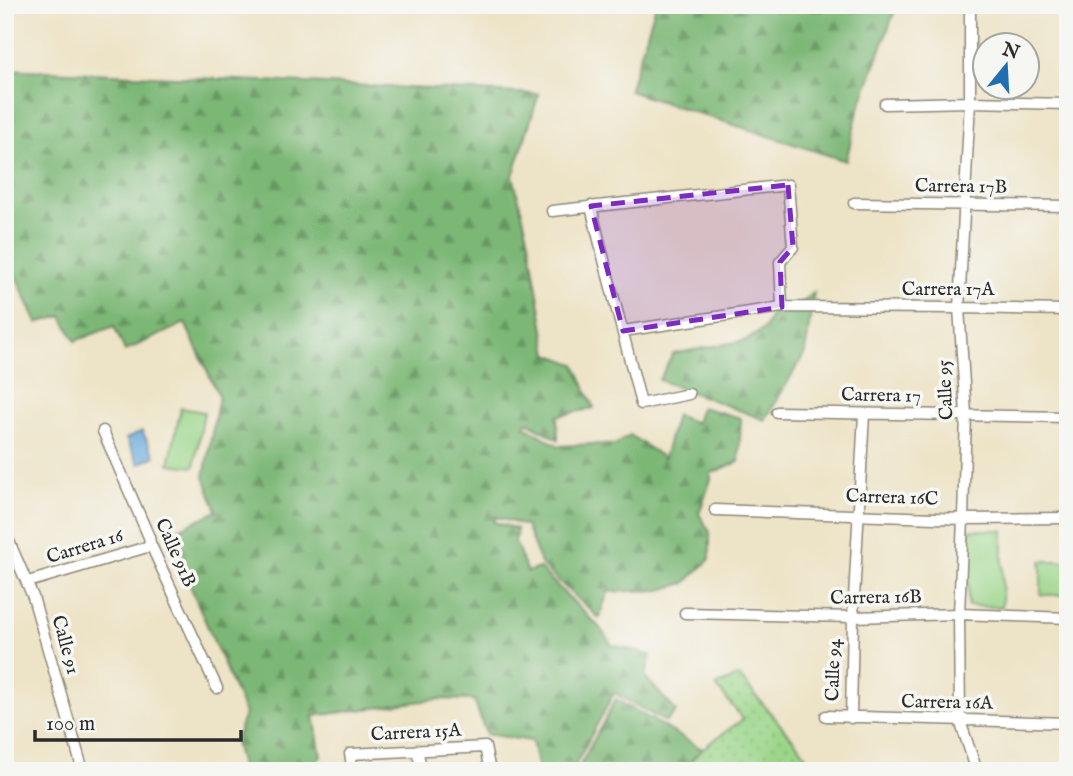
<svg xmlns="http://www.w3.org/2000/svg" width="1073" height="776" viewBox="0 0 1073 776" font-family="'IM FELL English',serif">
	<defs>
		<pattern id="grass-dots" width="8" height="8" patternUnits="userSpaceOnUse" patternTransform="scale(1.75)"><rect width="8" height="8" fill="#9bd68a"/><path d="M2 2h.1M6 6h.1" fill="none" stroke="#86b877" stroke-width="1.8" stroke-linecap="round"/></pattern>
		<pattern id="forest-firs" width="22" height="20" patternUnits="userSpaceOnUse" patternTransform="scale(1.75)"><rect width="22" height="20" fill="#7cb776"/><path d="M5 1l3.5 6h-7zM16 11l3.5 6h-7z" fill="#669561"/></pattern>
	</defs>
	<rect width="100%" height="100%" fill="#f6f6f2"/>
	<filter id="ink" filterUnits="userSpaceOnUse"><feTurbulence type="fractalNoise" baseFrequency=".0143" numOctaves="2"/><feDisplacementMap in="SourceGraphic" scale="14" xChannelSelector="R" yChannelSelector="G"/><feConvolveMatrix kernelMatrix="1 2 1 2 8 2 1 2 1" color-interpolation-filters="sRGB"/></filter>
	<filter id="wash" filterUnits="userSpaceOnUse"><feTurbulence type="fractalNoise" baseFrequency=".00686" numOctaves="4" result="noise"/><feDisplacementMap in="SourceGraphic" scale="28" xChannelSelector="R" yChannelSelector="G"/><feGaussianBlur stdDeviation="1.57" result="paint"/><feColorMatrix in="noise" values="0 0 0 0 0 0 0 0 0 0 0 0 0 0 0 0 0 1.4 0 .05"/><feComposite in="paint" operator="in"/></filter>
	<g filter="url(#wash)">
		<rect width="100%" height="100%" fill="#ede3c6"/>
		<path fill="url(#grass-dots)" stroke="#63805a" stroke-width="2" d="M739,676L803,751L814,771H681L702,749L743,719L716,686Z"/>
		<path fill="url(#forest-firs)" stroke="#547150" stroke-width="2" d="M656,5H897L858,111L846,161L629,91Z
			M5,69L539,94L513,176L529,241L548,354L575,364L594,408L557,416L558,439L527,422L525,426L559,446L593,444L615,445L630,435L664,458L676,415L696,423L701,407L741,418L739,462L711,473V479L699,514L710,532V559L685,583L660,590L608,592L599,618L542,566L526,526L496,517L494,522L517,529L515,541L527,572L539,568L599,627L612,645L651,655L645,677L676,711L666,722L614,693L572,771H538L532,741L486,734L474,700L438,699L314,716L321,756L309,771H242L235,742L245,714L168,534L217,511L204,477L219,396L185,323L125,351L114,326L75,341L62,316L37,323L9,261L5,248Z
			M814,292L805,353L765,420L659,380L673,354L747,340L765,328L772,313L794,310Z
			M616,699L702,749L681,771H577Z"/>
		<path fill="#9bd68a" stroke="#63805a" stroke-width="2" d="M181,408L204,412L194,467L169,464Z
			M969,530H1003L1002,607L968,606Z
			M1041,561H1066V595H1041Z"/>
		<path fill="#69aadd" stroke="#4a6a84" stroke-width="2" d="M142,431L155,456L139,464L126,439Z"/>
	</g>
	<g filter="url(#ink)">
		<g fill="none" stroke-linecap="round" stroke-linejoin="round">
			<defs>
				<path id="street" d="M970,5V102L959,308L966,414L963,519L959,614L960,721L977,771
					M885,104L970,102L1068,104
					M854,203L1068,206
					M591,206C606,273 625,338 641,404L689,394
					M552,211L788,185L793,247L780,262L782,307
					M623,331L782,307L959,308L1068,310
					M777,412L1068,417
					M103,431L149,537L150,543L217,688
					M715,510L963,519L1068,518
					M5,532L33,597L83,771
					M28,582L147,547L150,543
					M685,613L853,617L959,614L1068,618
					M826,716L1068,723
					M851,718L853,617L864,414
					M417,750L422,771
					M353,771L350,754L485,747L490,771"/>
			</defs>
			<use href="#street" stroke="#8c8778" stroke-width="13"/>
			<use href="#street" stroke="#fff" stroke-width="10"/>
		</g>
	</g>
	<path fill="#7b2cbf" fill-opacity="0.2" stroke="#7b2cbf" stroke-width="5" stroke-dasharray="14 9" stroke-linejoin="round" d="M788,185L793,247L780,262L782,307L623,331L591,206Z"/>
	<g text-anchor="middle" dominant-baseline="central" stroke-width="7" stroke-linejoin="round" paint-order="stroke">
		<g font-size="19" fill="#2b2b2b" stroke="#f6f6f2">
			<text transform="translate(961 187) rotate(1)">Carrera 17B</text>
			<text x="948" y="290">Carrera 17A</text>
			<text transform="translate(946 390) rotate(-93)">Calle 95</text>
			<text transform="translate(881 396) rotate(1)">Carrera 17</text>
			<text transform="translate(892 498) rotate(2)">Carrera 16C</text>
			<text transform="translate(85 547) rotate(-17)">Carrera 16</text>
			<text transform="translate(175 553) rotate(66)">Calle 91B</text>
			<text transform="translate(876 598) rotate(-1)">Carrera 16B</text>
			<text transform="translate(65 645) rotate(75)">Calle 91</text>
			<text transform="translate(834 670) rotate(-88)">Calle 94</text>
			<text transform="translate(947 703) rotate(1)">Carrera 16A</text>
			<text transform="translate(416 733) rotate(-3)">Carrera 15A</text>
		</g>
	</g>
	<rect width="1073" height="776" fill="none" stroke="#f6f6f2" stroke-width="28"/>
	<g transform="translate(1006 66) rotate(18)"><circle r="33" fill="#f6f6f2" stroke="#a5a5a2" stroke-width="2"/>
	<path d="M0-5L12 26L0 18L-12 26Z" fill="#1f6fb2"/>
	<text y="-10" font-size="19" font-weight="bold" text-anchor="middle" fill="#2b2b2b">N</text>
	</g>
	<path d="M35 730v10h206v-10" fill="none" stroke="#2b2b2b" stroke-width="3.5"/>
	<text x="46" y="730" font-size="21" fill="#2b2b2b" stroke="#f6f6f2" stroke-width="5" paint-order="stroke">100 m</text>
</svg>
